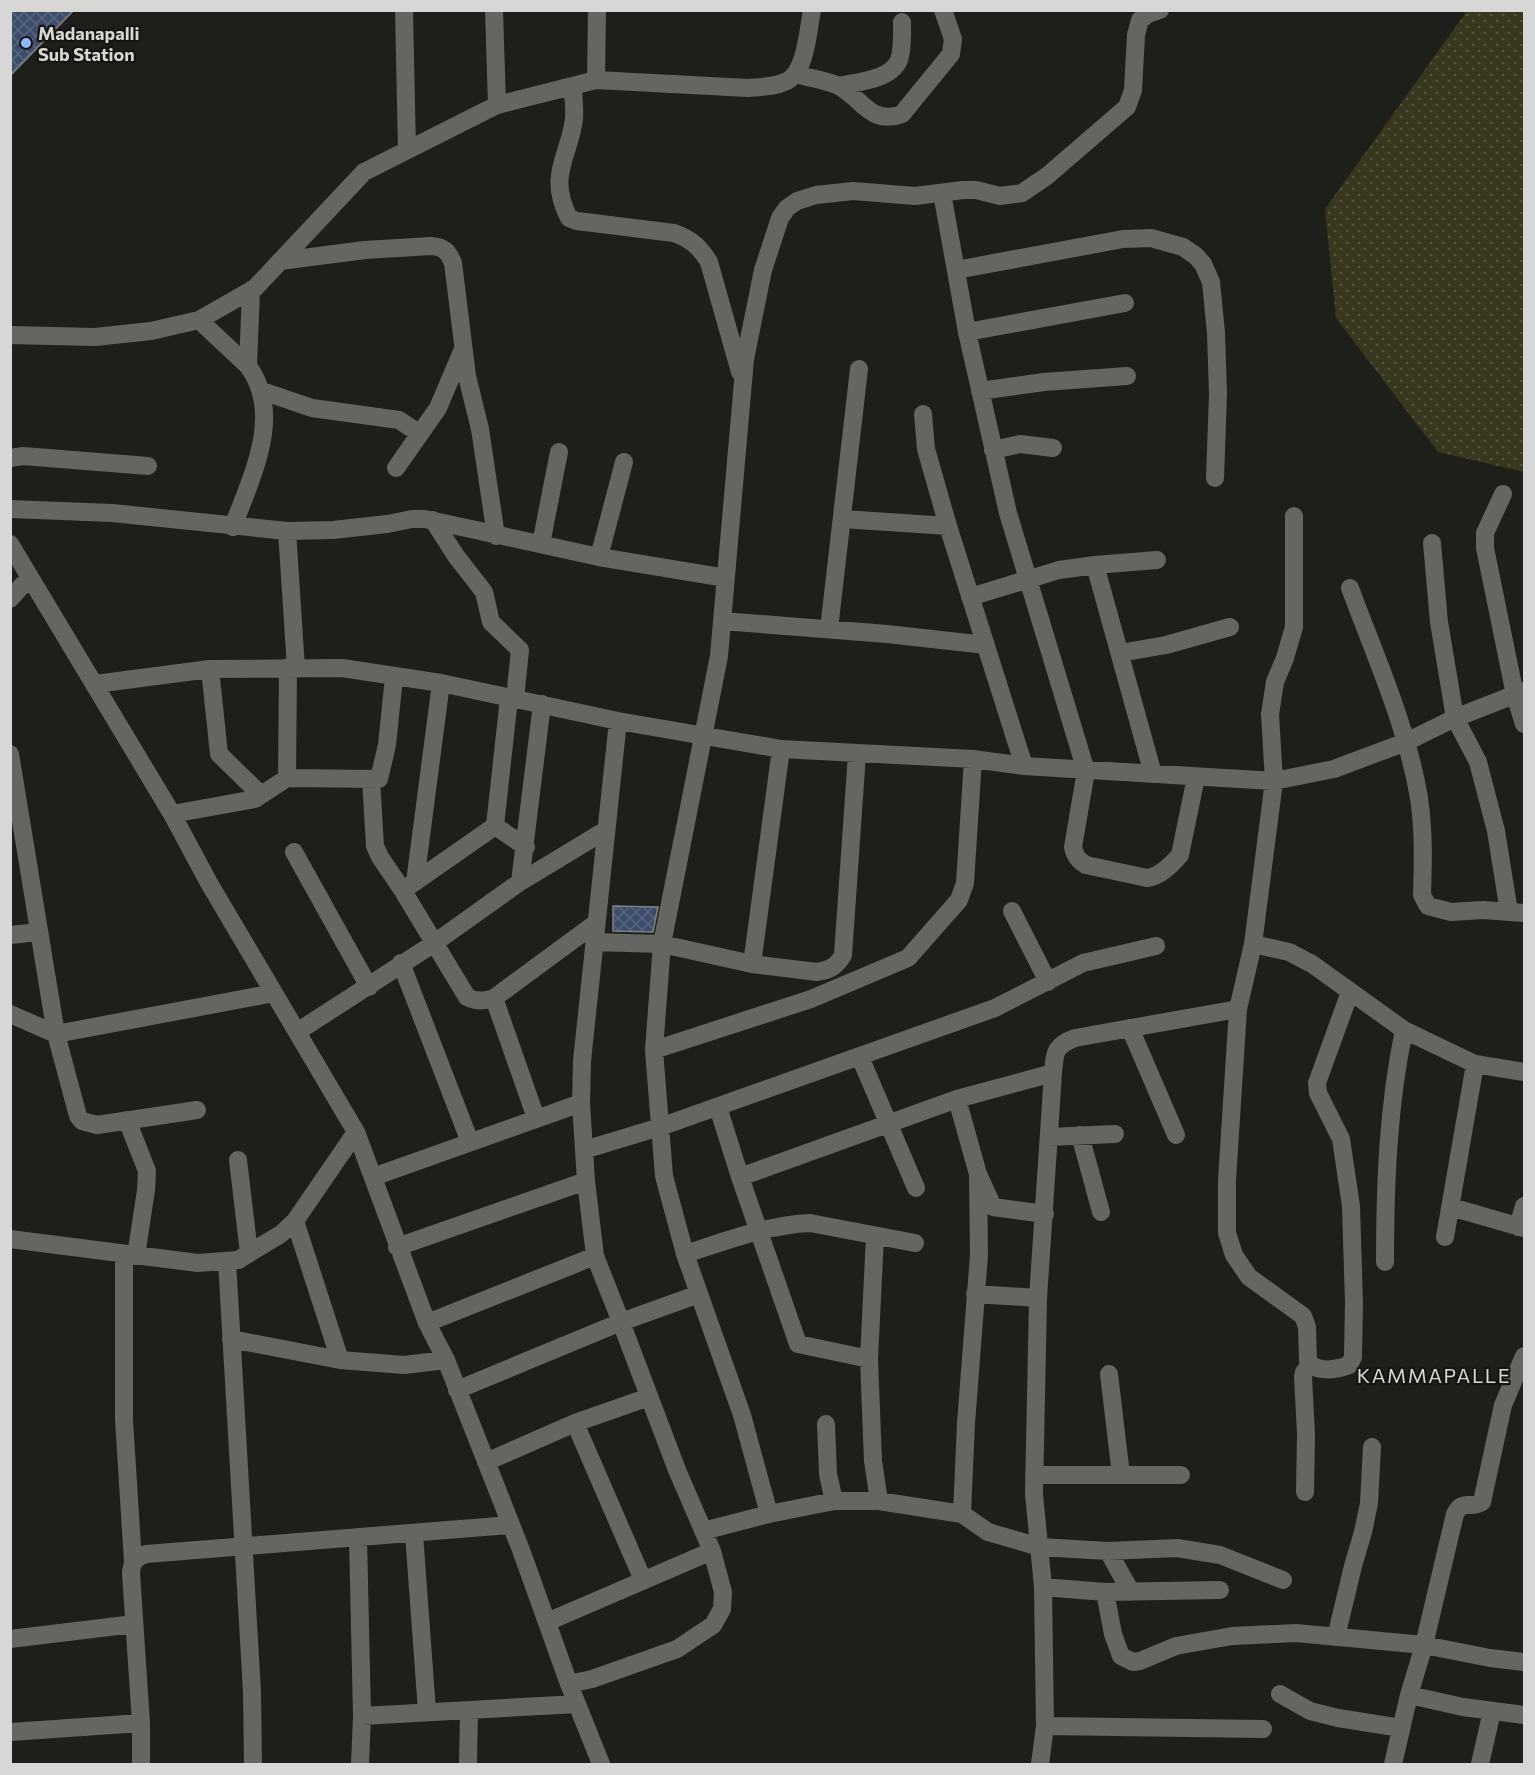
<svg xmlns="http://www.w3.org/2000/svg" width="1535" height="1775" viewBox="0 0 1535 1775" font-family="Commissioner,sans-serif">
	<defs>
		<pattern id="grass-dots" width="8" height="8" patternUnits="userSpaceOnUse" patternTransform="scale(1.5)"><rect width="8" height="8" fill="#39361e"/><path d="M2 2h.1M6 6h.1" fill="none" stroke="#55523e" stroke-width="1.8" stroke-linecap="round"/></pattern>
		<pattern id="building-cross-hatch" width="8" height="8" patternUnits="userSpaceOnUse" patternTransform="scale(1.5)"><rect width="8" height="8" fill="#3d4d69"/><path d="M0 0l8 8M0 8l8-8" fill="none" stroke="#58667e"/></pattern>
	</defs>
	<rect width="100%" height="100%" fill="#1e1e1b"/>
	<path fill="url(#grass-dots)" d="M1467,11H1524V472L1438,452L1336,318L1325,209Z"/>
	<path fill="url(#building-cross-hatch)" stroke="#7f8184" stroke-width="1.5" d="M10,10H74L10,76Z
		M613,906L658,907L653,932L613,931Z"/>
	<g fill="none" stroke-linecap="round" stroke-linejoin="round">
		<path stroke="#656561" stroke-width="18" d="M404,10L407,150
			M494,10L497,105
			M1160,10L1148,14L1140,20L1136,35L1133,90L1127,107L1047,176L1022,193L1000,196L976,190H963L915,196L853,191L816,195L797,201L787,208L780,218L763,270L745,359L719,656L662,944L654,1050L664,1176L685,1254L742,1415L769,1514L834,1501H879L962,1514L988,1532L1040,1547L1108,1551L1177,1548L1220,1555L1283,1580
			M796,74C809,78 824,80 837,85C861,96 869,126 902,114L951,54L953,39L943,10
			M596,80L597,10
			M573,86C573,97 575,109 574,119C569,158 547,175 569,218L577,221L674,233C691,239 700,247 709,262L740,372
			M839,86C857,82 891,80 899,60C903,49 902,34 902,22
			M942,193L967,332L1008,513L1086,771L1073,847C1075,856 1078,860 1086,865L1147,878C1160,877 1172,864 1180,855L1196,777
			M280,261L365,250L431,246C444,247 448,251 453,263L467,376L480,429L496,536
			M956,270L1123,239L1151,238L1183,247L1196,256L1203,264L1211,282L1216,333L1218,394L1215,478
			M199,320L248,366C284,415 251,477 233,527
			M967,332L1125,303
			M10,335L95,337L151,331L199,320L255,288L364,172L497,105L596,80L748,88C761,87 775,87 787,81C806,71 808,31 812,10
			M248,366L251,290
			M262,391L312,408L399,420L420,434
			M980,391L1044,382L1127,376
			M923,414L926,449L948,526L1024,766
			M993,450L1020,444L1053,448
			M10,458L23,456L148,466
			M396,468L438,408L463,349
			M1503,494L1485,533V548L1515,695L1524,724
			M10,509L112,513L287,531L333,530L387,524L412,519H425L599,557L726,578
			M1294,516V627L1285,658L1275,682L1270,714L1274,781L1253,944L1289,952L1312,964L1404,1030L1475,1064L1524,1072
			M843,519L948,526
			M433,520L456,556L484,592L491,622L520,650L515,699
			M287,531L296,668
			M1432,543L1439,622L1455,718L1478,762L1496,831L1509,912
			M10,544L172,814L209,883L356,1132L427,1323L446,1360L521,1550L569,1684L601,1764
			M541,544L559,452
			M599,557L624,462
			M1095,565L1153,774
			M1350,588C1375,656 1407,726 1419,798C1424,831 1423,863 1422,895L1428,906L1451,912L1483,910L1524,913
			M970,597L1059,570L1095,565L1157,560
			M10,599L29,578
			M722,621L887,634L986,645
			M829,629L859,369
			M1120,653L1166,645L1230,627
			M210,669L219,754L261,795
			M95,684L210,669L342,668L441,683L618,721L781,749L973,759L1024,766L1274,781L1334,769L1406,742L1455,718L1524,691
			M618,721L582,1061L581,1103L586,1181L595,1256L621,1322L699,1294
			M10,754L56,1034L78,1116L82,1121L97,1125L197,1110
			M287,778L288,667
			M371,779L375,846L380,857L403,891L467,997C477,1002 484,1001 494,998L596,923
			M172,814L255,799L287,778L379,779L387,745L394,677
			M495,826L509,698
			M294,852L369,987
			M415,882L441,683
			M520,882L542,704
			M409,886L495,826L526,847
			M1012,911L1048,982
			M10,935L39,932
			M594,942L662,944L752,964L817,972C830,970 837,966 843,955L857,754
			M401,963L470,1142
			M752,964L781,749
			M494,998L536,1118
			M1238,1009L1253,944
			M10,1014L56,1034L274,993
			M1130,1028L1176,1135
			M297,1032L433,944L520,882L606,830
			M654,1050L811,999L908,958L959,900L965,883L973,759
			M860,1057L916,1188
			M957,1099L978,1174L993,1207L1045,1214
			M718,1107L740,1177
			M127,1120L147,1171L146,1190L136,1256
			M1080,1135L1101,1212
			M1049,1137L1115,1134
			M584,1150L660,1127L995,1008L1083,963L1156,946
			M238,1160L249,1253
			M373,1177L581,1103
			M1451,1207L1524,1228
			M1518,1227L1524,1206
			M875,1236L869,1359L798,1344L740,1177L957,1099L1053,1073
			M1445,1237L1475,1064
			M10,1239L198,1263L238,1260L281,1234L295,1221L356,1132
			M397,1247L586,1181
			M685,1254C726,1241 767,1225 810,1223L915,1243
			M124,1255V1420L133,1562
			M227,1261L252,1692L253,1764
			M1385,1262C1385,1184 1388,1106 1404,1030
			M975,1294L1038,1298
			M427,1323L595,1256
			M231,1339L340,1360L295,1221
			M1524,1356L1503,1405L1482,1502C1471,1510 1463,1498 1455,1514L1424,1645L1409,1695L1463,1707L1524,1715
			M869,1359L873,1461L879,1501
			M340,1360L404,1365L446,1360
			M1109,1374L1121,1475
			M457,1390L621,1322L677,1470L712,1551L723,1592L722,1609L713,1625L677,1649L592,1679L569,1684
			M575,1423L643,1580
			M826,1424L828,1474L834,1501
			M486,1462L575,1423L649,1397
			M1034,1475H1181
			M1305,1492L1306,1434L1303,1377L1304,1372L1310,1365
			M962,1514L966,1423L979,1255L978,1174
			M703,1531L769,1514
			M414,1534L427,1711
			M358,1537L362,1716L360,1764
			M1108,1551L1131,1592
			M1043,1587L1105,1592L1220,1590
			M1105,1592L1113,1634L1121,1656L1133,1662L1140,1661L1176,1646L1232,1636L1296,1633L1424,1645L1490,1658L1524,1662
			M547,1622L712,1551
			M1336,1637L1353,1566L1363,1532L1369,1503L1372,1447
			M10,1639L134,1624
			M1280,1694L1310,1711L1338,1718L1401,1728
			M362,1716L577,1704
			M1045,1726L1263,1729
			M11,1732L141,1723
			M141,1764V1723L131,1573C132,1561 136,1558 146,1554L511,1525
			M468,1764L469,1711
			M1040,1764L1045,1726L1043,1587L1034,1494L1038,1298L1053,1073C1055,1052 1054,1046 1075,1038L1238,1009L1227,1180V1233L1234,1255L1249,1277L1303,1316L1307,1327L1308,1361C1316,1373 1336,1370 1349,1365L1353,1357L1354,1303L1351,1206L1341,1139L1318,1093L1317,1083L1350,992
			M1393,1764L1409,1695
			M1480,1764L1492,1711"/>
	</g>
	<circle fill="#90b8fd" stroke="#151512" stroke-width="2" cx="26" cy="43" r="6"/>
	<g text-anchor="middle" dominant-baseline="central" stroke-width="4.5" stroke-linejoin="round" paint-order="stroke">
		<g font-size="18" font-weight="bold" fill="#d7d7d5" stroke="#151512" text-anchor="start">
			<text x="38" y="33">Madanapalli<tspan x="38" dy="21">Sub Station</tspan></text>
		</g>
		<g font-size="20" letter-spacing="1.5" fill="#d7d7d5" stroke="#151512">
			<text x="1434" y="1375">KAMMAPALLE</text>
		</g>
	</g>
	<rect width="1535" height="1775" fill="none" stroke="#d7d7d5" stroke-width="24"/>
</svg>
